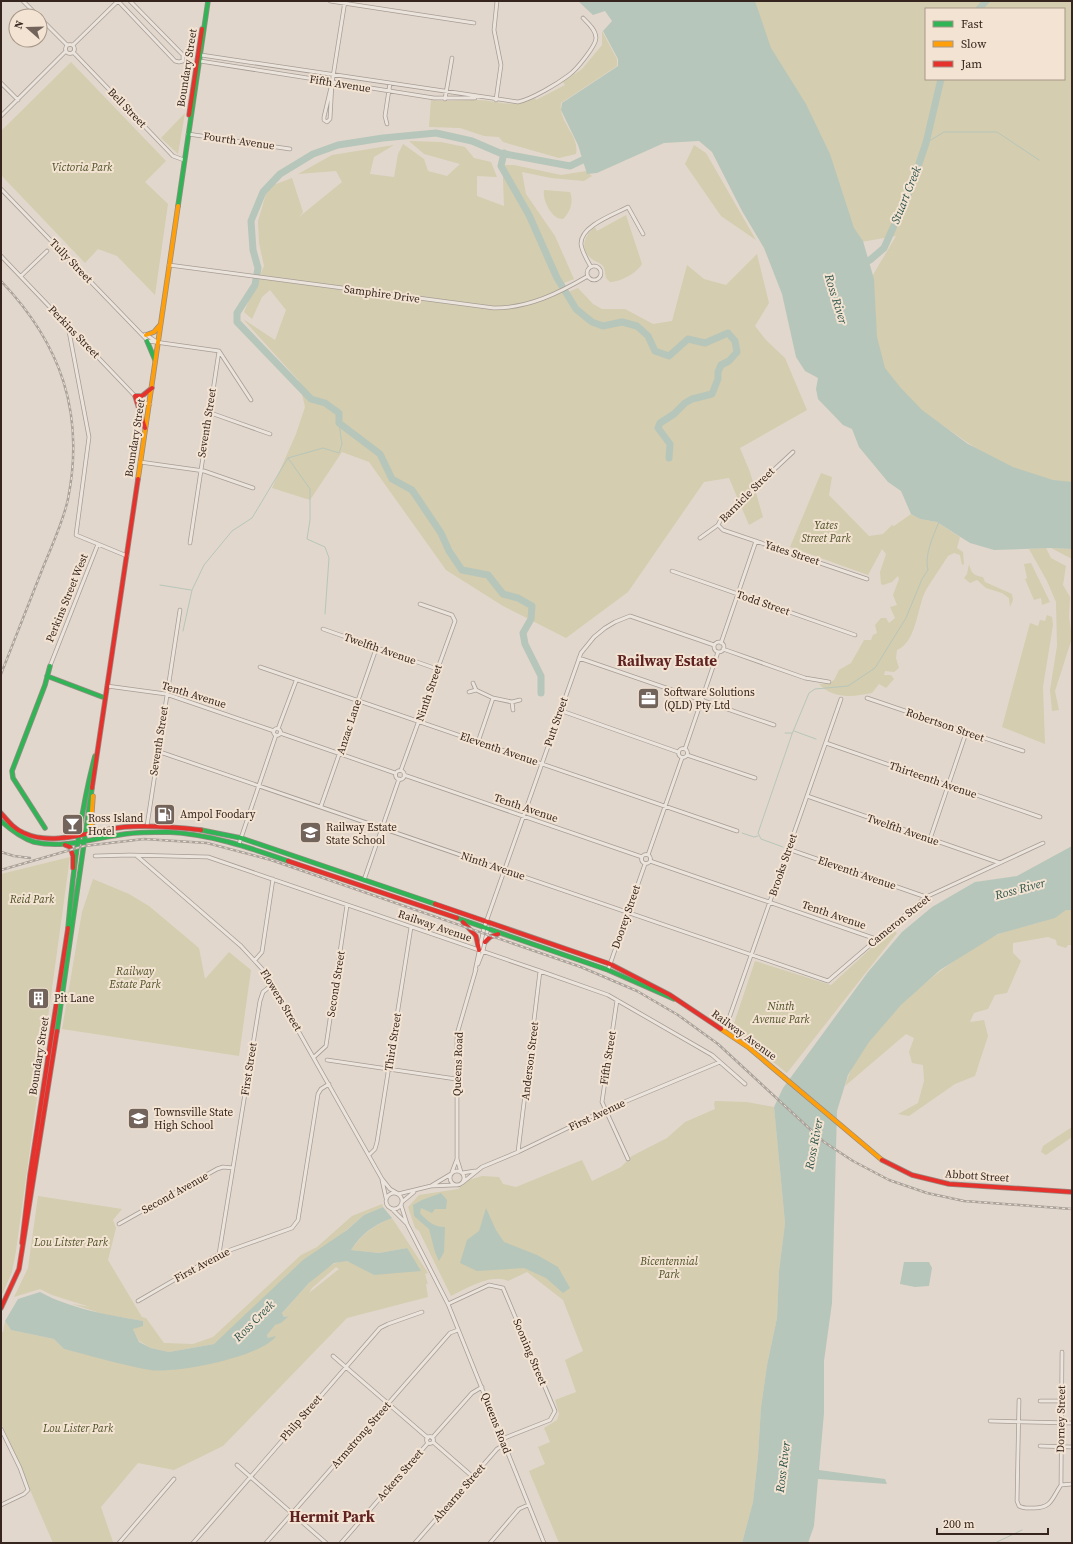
<svg xmlns="http://www.w3.org/2000/svg" width="1073" height="1544" viewBox="0 0 1073 1544" font-family="'Source Serif 4',serif">
	<rect width="100%" height="100%" fill="#e2d7cc"/>
	<path fill="#d4cdaf" fill-rule="evenodd" d="M747,1H1072V486L1019,478L897,394L867,334V285L896,236L849,244ZM926,9H1064V79H926Z
		M602,31L617,59V66L561,103C558,122 580,136 576,154L559,158L503,142L499,137L484,136L460,128L429,127L431,100C446,102 459,100 473,100C496,99 511,110 535,98L536,100L565,85L563,82L582,69L602,45Z
		M71,62L166,161L145,182L168,204L155,295L117,256L98,249L85,263L1,175V131Z
		M185,113L178,154L161,138Z
		M409,141L441,142L465,147L474,158L491,162L497,177L477,176V196L504,206L503,179L505,165H514L561,175L586,171L592,176L584,181L551,178L522,172L526,194L555,236L574,279L564,283L568,292L578,288L593,304L602,309H625L653,324L672,321L687,265L704,279L726,285L757,254L769,303L755,326L766,340L785,358L807,410L740,448L750,472L763,517L749,525L729,478L704,482L628,592L566,638L503,606L446,570L369,462L342,452L310,500L272,488L296,434L305,407L299,381L243,319L275,340L286,310L270,290L262,297L252,319L244,312L264,266L259,243L258,221L268,187L292,178L303,212L299,217L342,182L336,171L298,174L332,155L394,145L374,157L370,174L394,177L398,154L403,144L424,159L428,171L447,176L460,164L424,154Z
		M694,145L706,153L756,240L721,216L685,164Z
		M544,190L570,192C574,202 570,212 563,219C552,220 542,200 544,190Z
		M626,215L642,264C637,273 620,282 610,282L606,278C605,274 605,269 603,266C600,262 595,262 592,259C579,250 584,235 595,227L597,231Z
		M821,473L832,477L829,495L869,536L883,534L892,525L894,526L911,514L920,519L937,522L960,537L957,548L963,552L964,564L962,565L960,555L954,553L948,556C941,567 933,578 926,590C917,606 917,642 897,650L896,658L899,668L894,672L885,671L884,675H891L894,679L886,688L879,684L872,693C852,697 833,699 819,684H828L834,680L839,670L851,663L864,640H871L873,635L877,633L875,625L881,618H886L889,623L895,618L890,607L897,605L893,595L899,579L898,576L892,582L883,585L881,584L880,572L886,554L882,549L868,575L790,547Z
		M1046,548L1051,558L1066,566L1063,585L1070,597L1069,617L1072,638L1055,691L1059,710L1052,711L1050,690L1057,646L1056,602L1047,581L1029,549Z
		M1051,548L1072,549V559Z
		M1031,563L1050,602L1042,605L1041,598L1034,600L1025,579L1027,578L1024,564Z
		M969,564C971,573 974,576 983,577L985,582L1012,594L1013,600L1010,607L1009,598L1002,593L986,588L977,580L970,583L964,578L967,574Z
		M1047,615L1052,617L1053,625L1043,687L1045,744L1002,727L1030,623L1038,626L1040,620L1045,621Z
		M70,857L16,1251L12,1272L1,1297V874Z
		M93,879L129,894L149,906L199,948L205,979L229,952L251,970L239,1056L62,1029L82,912Z
		M1066,910H1072V945H1068L1066,948L1057,945L1056,940L1048,937L1013,943V953L1021,961L1007,993L995,995L988,1009L974,1013L970,1022L984,1020L988,1036L975,1076L955,1084L909,1116L898,1114L918,1103L924,1081L923,1065L912,1063L909,1052L914,1038L906,1034L845,1086C860,1034 926,978 971,950C980,945 988,939 997,935C1020,925 1045,925 1066,910Z
		M892,929L897,933L787,1073L735,1032L733,1026L755,961L831,985Z
		M715,1101L747,1102L774,1107L785,1223L779,1271L777,1318L767,1365L761,1407L758,1456L753,1502L742,1543H559L529,1471L545,1464L538,1447L550,1442L544,1428L557,1420L559,1414L555,1400L576,1392L565,1360L583,1351L563,1300L527,1272L508,1281C491,1273 466,1289 451,1296L419,1231L415,1228L408,1207L419,1195L458,1189L469,1180L482,1176L499,1177L503,1184L516,1187L582,1160L592,1181L621,1167L632,1156L667,1138L685,1122L715,1109L714,1104Z
		M1072,1127V1137L1046,1155L1041,1152L1043,1146Z
		M38,1196L122,1209L113,1220L116,1228L108,1260L142,1317L146,1318L164,1343L193,1344L213,1337L301,1255L317,1247L352,1216L382,1204L383,1207L364,1215L214,1344L169,1352L151,1348L139,1341L133,1329L143,1321L103,1314L72,1304L90,1307L52,1295L40,1289L14,1297L28,1268Z
		M392,1218L428,1273L425,1274L428,1284H426L428,1297L347,1318L223,1446L174,1470L138,1463L101,1507L113,1542L53,1543L1,1423V1332H3L5,1321L11,1330L54,1339L64,1349L151,1370H172L268,1338L267,1335L275,1324L281,1323L288,1316L284,1317L282,1313C297,1298 324,1260 346,1261C354,1262 366,1271 374,1275L407,1248L379,1253L351,1250C362,1234 374,1225 392,1218ZM336,1267L339,1269L309,1293L312,1288Z"/>
	<path fill="#b7c6ba" d="M578,1H755L771,48L806,104L830,154L854,228L863,241L874,279L877,337L885,368L900,387L922,410L968,444L1013,467L1053,480L1072,482V549L1051,548L994,550L970,543L937,522L920,519L911,514L901,491L888,482L859,447L852,429L843,425L818,399L816,389L818,378L805,371L796,357L782,294L764,248L742,211L712,152L699,141L664,143L597,173L587,174L578,145L561,110L562,103L618,66V59L603,31L612,21L605,11L593,15Z
		M1072,846V910H1066L1055,918L998,934L940,970L901,1005L869,1042L848,1075L837,1111L832,1303L824,1361V1413L819,1470L885,1479L887,1484L818,1479L814,1526L808,1543H742L753,1502L758,1456L761,1407L767,1365L777,1318L779,1271L785,1223L774,1107L783,1088L868,972L902,932L932,907L975,882L1017,876Z
		M441,1193L447,1200L446,1209H435L432,1213L421,1208L420,1213C427,1221 434,1227 445,1227L444,1252L439,1261L435,1252L429,1229L414,1216L413,1205L422,1200Z
		M383,1207L392,1218C374,1225 362,1233 351,1250L379,1253L407,1248L421,1271L374,1275L347,1261L334,1263L309,1283L282,1313L284,1317L289,1316L281,1323L275,1325L267,1335L268,1338L276,1336C262,1357 175,1374 150,1370C121,1365 92,1356 64,1349L54,1339L11,1330L5,1321L18,1299L40,1292C71,1309 109,1315 143,1321V1326L133,1329L139,1342L151,1348L169,1352L214,1344L303,1260L347,1230L364,1215Z
		M486,1208L496,1230L504,1242L537,1255L558,1267L570,1288L563,1293L546,1278L524,1268L477,1271L460,1263L467,1240L479,1231Z
		M904,1262H929L932,1268L929,1286L915,1287L900,1284Z"/>
	<g fill="none" stroke-linecap="round" stroke-linejoin="round">
		<path stroke="#b7c6ba" stroke-width="1" d="M926,143L944,132H997L1039,160
			M288,458L310,489V520L307,539L325,547L329,558L325,614
			M160,585L191,590
			M183,631L192,590L204,565L232,531L252,518L288,458L323,448L339,453L342,444L339,423
			M794,731L816,739
			M785,733H792
			M742,833L754,837L758,836
			M783,847L761,839L758,833L792,734L809,693L815,689L848,686L875,668L906,618L922,579L928,570C924,556 933,536 939,522
			M995,1543L1022,1530"/>
		<path stroke="#b7c6ba" stroke-width="7" d="M979,9L986,1
			M504,153L501,166L529,215L557,278L576,309L592,322L603,326L622,322L637,326L648,336L655,351L669,356L688,339L705,343L728,333L735,341L737,352L729,361L721,365L718,372V379L712,394L692,399L685,403L674,414L660,423L658,428L670,444L669,458
			M861,264L870,260L884,248L910,190L926,143L941,79
			M541,693V676L525,644L523,633L531,619L532,606L518,598L503,594L488,575L462,570L449,551L441,533L412,490L392,479L380,454L339,423V413L325,403L311,399L237,322V313L255,285L258,268L253,250L251,221L263,192L280,174L313,154L338,145L383,138L436,133L472,141L500,153L570,166L591,156"/>
		<defs>
			<path id="street" d="M23,1L38,16
				M118,1L175,61L179,62L183,61V55L130,1
				M330,1L474,23
				M40,18L67,45
				M65.5 49a4.5 4.5 0 1 1 9 0a4.5 4.5 0 1 1-9 0Z
				M73,45L118,1
				M73,52L173,156L184,160
				M201,55L518,102C532,99 557,84 569,75C576,70 596,46 596,38C596,30 588,23 583,18
				M200,61L434,98H475
				M1,83L18,100
				M332,83L324,117V120L327,122L330,119L332,83L345,1
				M445,99L452,58
				M496,100L501,65L494,30L497,1
				M1,116L66,51
				M387,124L385,116L390,83
				M188,134L290,149
				M1,189L148,341L219,351
				M1,256L135,396L144,403L150,404
				M169,265L494,308C529,308 559,293 588,276
				M587 273a7 7 0 1 1 14 0a7 7 0 1 1-14 0Z
				M591,267C587,260 582,252 581,244C580,226 615,214 628,207L643,234
				M21,276L47,251
				M145,334L157,342
				M219,351L251,400
				M208,412L270,434
				M140,462L204,471L253,488
				M718,525L723,530L867,579
				M700,538L718,525L721,519L793,452
				M190,543L219,351
				M98,544L127,556
				M672,571L855,635
				M323,629L437,669
				M714 647a5 5 0 1 1 10 0a5 5 0 1 1-10 0Z
				M721,643L756,541
				M723,649L805,678L829,682
				M579,658L774,725
				M50,666L98,544L76,535L89,437L68,326
				M260,667L737,831
				M473,683L476,690
				M107,686L166,694L274,731
				M469,692L476,690L493,698L512,702L513,710
				M867,698L1023,751
				M512,702L520,700
				M559,710L678,752
				M273.5 732a3.5 3.5 0 1 1 7 0a3.5 3.5 0 1 1-7 0Z
				M278,729L296,681
				M280,733L395,773
				M478,742L493,698
				M826,743L1040,817
				M678.5 753a4.5 4.5 0 1 1 9 0a4.5 4.5 0 1 1-9 0Z
				M685,749L718,652
				M157,751L828,981L926,897L1043,843
				M687,755L755,778
				M401,770L455,621L452,615L420,604
				M395.5 775a4.5 4.5 0 1 1 9 0a4.5 4.5 0 1 1-9 0Z
				M404,775L642,857
				M807,796L1000,863
				M321,806L376,649
				M147,826L180,610
				M930,839L966,733
				M239,844L276,735
				M788,849L926,897
				M641.5 859a4.5 4.5 0 1 1 9 0a4.5 4.5 0 1 1-9 0Z
				M648,855L682,758
				M95,856L130,855L208,857L540,971L608,995L712,1055L745,1084
				M137,856L241,946L265,972L382,1179L390,1189L397,1193
				M650,861L876,939
				M364,880L399,779
				M255,960L262,952L273,879
				M478,964L483,951L488,927
				M608,970L645,864
				M475,971L484,928L581,653L594,637L605,628L615,622L630,616L714,645
				M617,1000L602,1102L628,1159
				M724,1029L727,1024L841,699
				M314,1057L326,1046L347,905
				M327,1060L456,1079
				M518,1152L540,971
				M369,1155L375,1149L377,1142L411,927
				M450 1178a7 7 0 1 1 14 0a7 7 0 1 1-14 0Z
				M452,1172L457,1159
				M461,1172L457,1159V1034L476,969
				M462,1173L475,1171
				M382,1180L386,1198
				M462,1183L482,1167L518,1152L605,1110L720,1062
				M431,1186L454,1185
				M386 1201a8 8 0 1 1 16 0a8 8 0 1 1-16 0Z
				M398,1194L431,1186L451,1174
				M402,1202L414,1192
				M401,1205L407,1224L448,1304L544,1543
				M392,1209L406,1223
				M119,1224L217,1169L223,1167L233,1168
				M219,1254L260,1001L263,992L273,984
				M138,1301L219,1254L292,1228L298,1220L318,1094L321,1089L329,1084
				M448,1304L489,1285L503,1288L555,1411L550,1420L502,1439
				M333,1356L428,1438
				M1019,1400L1017,1501L1019,1506C1024,1509 1029,1508 1034,1508C1052,1508 1052,1498 1061,1485L1072,1484
				M1040,1401H1061
				M990,1421L1072,1423
				M1,1429L20,1468L28,1490L24,1494L1,1505
				M426.5 1440a3.5 3.5 0 1 1 7 0a3.5 3.5 0 1 1-7 0Z
				M432,1438L472,1393L482,1387
				M433,1442L473,1477
				M1040,1446L1072,1447
				M237,1465L326,1543
				M1061,1485L1062,1352
				M119,1543L174,1479
				M193,1543L380,1328L388,1324L422,1312
				M266,1543L450,1333L458,1330
				M341,1543L428,1443
				M415,1543L497,1449L504,1445
				M490,1543L519,1509L528,1505"/>
			<path id="fast" d="M178,206L208,1
				M147,341L155,360
				M47,676L105,698
				M1,821C11,830 21,838 34,842C64,849 95,838 125,834C139,832 153,832 167,832C210,834 248,847 288,861
				M45,828L13,778L12,771L45,685L50,666
				M201,830L241,838L435,904
				M457,918L608,970L674,999
				M68,928C73,870 80,812 95,756
				M57,1031L92,788"/>
			<path id="slow" d="M146,335L154,332L160,325
				M138,479L178,206
				M93,796L91,825L99,831
				M721,1029L748,1047L882,1160"/>
			<path id="jam" d="M189,115L202,29
				M145,428L135,396H142L152,388
				M92,788L138,479
				M1,813C8,821 14,829 24,833C54,847 93,830 124,827C149,825 175,827 201,830
				M65,845L70,847L73,856V868
				M288,861L457,918
				M435,904L610,964L670,995L721,1029
				M463,922L476,936L479,950
				M485,942L490,937L498,934
				M882,1160L912,1175L949,1184L1072,1192
				M22,1243L30,1175L68,928
				M1,1308L19,1269L57,1031"/>
		</defs>
		<use href="#street" stroke="#a79d95" stroke-width="4.5"/>
		<use href="#fast" stroke="#978d85" stroke-width="5.5"/>
		<use href="#slow" stroke="#978d85" stroke-width="5.5"/>
		<use href="#jam" stroke="#978d85" stroke-width="5.5"/>
		<use href="#street" stroke="#eae4dd" stroke-width="3"/>
		<use href="#fast" stroke="#30b455" stroke-width="4"/>
		<use href="#slow" stroke="#ff9f0a" stroke-width="4"/>
		<use href="#jam" stroke="#e5322d" stroke-width="4"/>
		<defs>
			<path id="rail" d="M1,281C61,344 85,413 68,499C63,522 53,543 44,565C30,601 15,638 1,674
				M1,852L14,856L30,858
				M1,870L84,846L144,839L207,843L271,860L581,967L637,991L678,1015L718,1044L824,1142L853,1161L889,1180L927,1193L964,1201L1072,1209"/>
		</defs>
		<use href="#rail" stroke="#aaa39d" stroke-width="2.5"/>
		<use href="#rail" stroke="#f3e3d2" stroke-width="1" stroke-dasharray="3" stroke-linecap="butt"/>
	</g>
	<defs>
		<symbol id="office-square" viewBox="-11 -11 22 22"><rect x="-9" y="-9" width="18" height="18" rx="4" fill="#72635b" stroke="#f3e3d2"/><path d="M-6-3h4V-5.5h4V-3h4V5H-6ZM-1-4.5V-3h2v-1.5ZM-6 0V1H6V0Z" fill="#fff"/></symbol>
		<symbol id="fuel-square" viewBox="-11 -11 22 22"><rect x="-9" y="-9" width="18" height="18" rx="4" fill="#72635b" stroke="#f3e3d2"/><path d="M-5.5-6h7V0h2V4h1.3V-2.5L3-4.5l.8-.8L6-3V5H2.5V1h-1V6h-7ZM-4.2-4.7v3.2H.2V-4.7Z" fill="#fff"/></symbol>
		<symbol id="bar-square" viewBox="-11 -11 22 22"><rect x="-9" y="-9" width="18" height="18" rx="4" fill="#72635b" stroke="#f3e3d2"/><path d="M-6-5H6L.8 .8V4.5H3.5V6h-7V4.5H-.8V.8Z" fill="#fff"/></symbol>
		<symbol id="school-square" viewBox="-11 -11 22 22"><rect x="-9" y="-9" width="18" height="18" rx="4" fill="#72635b" stroke="#f3e3d2"/><path d="M0-5L7-2L0 1L-7-2ZM-4 1L0 2.5L4 1V4Q0 6-4 4Z" fill="#fff"/></symbol>
		<symbol id="building-square" viewBox="-11 -11 22 22"><rect x="-9" y="-9" width="18" height="18" rx="4" fill="#72635b" stroke="#f3e3d2"/><path d="M-4-6H4V6H1V3H-1V6H-4ZM-2.5-4.3h1.7v1.8h-1.7ZM.8-4.3h1.7v1.8H.8ZM-2.5-1h1.7V.8h-1.7ZM.8-1h1.7V.8H.8Z" fill="#fff"/></symbol>
	</defs>
	<g fill-rule="evenodd">
		<use href="#office-square" x="636" y="686" width="25" height="25"/>
		<use href="#fuel-square" x="152" y="802" width="25" height="25"/>
		<use href="#bar-square" x="60" y="812" width="25" height="25"/>
		<use href="#school-square" x="298" y="820" width="25" height="25"/>
		<use href="#building-square" x="26" y="986" width="25" height="25"/>
		<use href="#school-square" x="126" y="1106" width="25" height="25"/>
	</g>
	<g text-anchor="middle" dominant-baseline="central" stroke-width="4" stroke-linejoin="round" paint-order="stroke">
		<g font-size="11" fill="#35251e" stroke="#f3e3d2">
			<text transform="translate(187 68) rotate(-81)">Boundary Street</text>
			<text transform="translate(340 84) rotate(9)">Fifth Avenue</text>
			<text transform="translate(127 108) rotate(46)">Bell Street</text>
			<text transform="translate(239 141) rotate(8)">Fourth Avenue</text>
			<text transform="translate(71 261) rotate(46)">Tully Street</text>
			<text transform="translate(382 294) rotate(8)">Samphire Drive</text>
			<text transform="translate(74 332) rotate(46)">Perkins Street</text>
			<text transform="translate(207 423) rotate(-81)">Seventh Street</text>
			<text transform="translate(135 438) rotate(-81)">Boundary Street</text>
			<text transform="translate(747 495) rotate(-45)">Barnicle Street</text>
			<text transform="translate(792 553) rotate(18)">Yates Street</text>
			<text transform="translate(67 598) rotate(-68)">Perkins Street West</text>
			<text transform="translate(763 603) rotate(19)">Todd Street</text>
			<text transform="translate(380 649) rotate(19)">Twelfth Avenue</text>
			<text transform="translate(429 693) rotate(-71)">Ninth Street</text>
			<text transform="translate(194 695) rotate(17)">Tenth Avenue</text>
			<text transform="translate(556 722) rotate(-71)">Putt Street</text>
			<text transform="translate(945 725) rotate(19)">Robertson Street</text>
			<text transform="translate(349 727) rotate(-72)">Anzac Lane</text>
			<text transform="translate(159 741) rotate(-81)">Seventh Street</text>
			<text transform="translate(499 749) rotate(19)">Eleventh Avenue</text>
			<text transform="translate(933 780) rotate(19)">Thirteenth Avenue</text>
			<text transform="translate(526 808) rotate(19)">Tenth Avenue</text>
			<text transform="translate(903 830) rotate(19)">Twelfth Avenue</text>
			<text transform="translate(783 865) rotate(-71)">Brooks Street</text>
			<text transform="translate(493 866) rotate(19)">Ninth Avenue</text>
			<text transform="translate(857 873) rotate(19)">Eleventh Avenue</text>
			<text transform="translate(834 915) rotate(19)">Tenth Avenue</text>
			<text transform="translate(626 917) rotate(-71)">Doorey Street</text>
			<text transform="translate(899 921) rotate(-39)">Cameron Street</text>
			<text transform="translate(435 926) rotate(19)">Railway Avenue</text>
			<text transform="translate(336 984) rotate(-81)">Second Street</text>
			<text transform="translate(281 1000) rotate(59)">Flowers Street</text>
			<text transform="translate(744 1035) rotate(36)">Railway Avenue</text>
			<text transform="translate(393 1042) rotate(-81)">Third Street</text>
			<text transform="translate(39 1056) rotate(-81)">Boundary Street</text>
			<text transform="translate(608 1058) rotate(-81)">Fifth Street</text>
			<text transform="translate(530 1061) rotate(-83)">Anderson Street</text>
			<text transform="translate(458 1064) rotate(-88)">Queens Road</text>
			<text transform="translate(249 1069) rotate(-81)">First Street</text>
			<text transform="translate(597 1115) rotate(-25)">First Avenue</text>
			<text transform="translate(977 1176) rotate(4)">Abbott Street</text>
			<text transform="translate(175 1193) rotate(-29)">Second Avenue</text>
			<text transform="translate(202 1265) rotate(-28)">First Avenue</text>
			<text transform="translate(530 1352) rotate(67)">Sooning Street</text>
			<text transform="translate(301 1418) rotate(-49)">Philp Street</text>
			<text transform="translate(1061 1419) rotate(-89)">Dorney Street</text>
			<text transform="translate(496 1423) rotate(69)">Queens Road</text>
			<text transform="translate(361 1435) rotate(-49)">Armstrong Street</text>
			<text transform="translate(400 1475) rotate(-49)">Ackers Street</text>
			<text transform="translate(459 1493) rotate(-49)">Ahearne Street</text>
		</g>
		<g font-size="11" font-style="italic" fill="#4d5026" stroke="#f3e3d2">
			<text x="82" y="167">Victoria Park</text>
			<text x="826" y="525">Yates<tspan x="826" dy="13">Street Park</tspan></text>
			<text x="32" y="899">Reid Park</text>
			<text x="135" y="971">Railway<tspan x="135" dy="13">Estate Park</tspan></text>
			<text x="781" y="1006">Ninth<tspan x="781" dy="13">Avenue Park</tspan></text>
			<text x="71" y="1242">Lou Litster Park</text>
			<text x="669" y="1261">Bicentennial<tspan x="669" dy="13">Park</tspan></text>
			<text x="78" y="1428">Lou Lister Park</text>
		</g>
		<g font-size="11" fill="#35251e" stroke="#f3e3d2" text-anchor="start">
			<text x="664" y="692">Software Solutions<tspan x="664" dy="13">(QLD) Pty Ltd</tspan></text>
			<text x="180" y="814">Ampol Foodary</text>
			<text x="88" y="818">Ross Island<tspan x="88" dy="13">Hotel</tspan></text>
			<text x="326" y="827">Railway Estate<tspan x="326" dy="13">State School</tspan></text>
			<text x="54" y="998">Pit Lane</text>
			<text x="154" y="1112">Townsville State<tspan x="154" dy="13">High School</tspan></text>
		</g>
		<g font-size="12" font-style="italic" fill="#2e544b" stroke="#f3e3d2">
			<text transform="translate(906 195) rotate(-68)">Stuart Creek</text>
			<text transform="translate(836 299) rotate(73)">Ross River</text>
			<text transform="translate(1020 889) rotate(-15)">Ross River</text>
			<text transform="translate(814 1144) rotate(-79)">Ross River</text>
			<text transform="translate(254 1321) rotate(-45)">Ross Creek</text>
			<text transform="translate(783 1467) rotate(-83)">Ross River</text>
		</g>
		<g font-size="15" font-weight="bold" fill="#5f2220" stroke="#f3e3d2">
			<text x="667" y="660">Railway Estate</text>
			<text x="332" y="1516">Hermit Park</text>
		</g>
	</g>
	<rect width="1073" height="1544" fill="none" stroke="#35251e" stroke-width="4"/>
	<rect x="925" y="8" width="140" height="72" fill="#f3e3d2" stroke="#a7978a"/>
	<rect x="933" y="21" width="20" height="6" fill="#30b455" stroke="#a7978a"/>
	<text x="961" y="28" font-size="12" fill="#35251e">Fast</text>
	<rect x="933" y="41" width="20" height="6" fill="#ff9f0a" stroke="#a7978a"/>
	<text x="961" y="48" font-size="12" fill="#35251e">Slow</text>
	<rect x="933" y="61" width="20" height="6" fill="#e5322d" stroke="#a7978a"/>
	<text x="961" y="68" font-size="12" fill="#35251e">Jam</text>
	<g transform="translate(28 28) rotate(290)"><circle r="19" fill="#f3e3d2" stroke="#a7978a"/>
	<path d="M0-3L7 15L0 10L-7 15Z" fill="#72635b"/>
	<text y="-6" font-size="11" font-weight="bold" text-anchor="middle" fill="#35251e">N</text>
	</g>
	<path d="M937 1528v6h111v-6" fill="none" stroke="#35251e" stroke-width="2"/>
	<text x="943" y="1528" font-size="12" fill="#35251e" stroke="#f3e3d2" stroke-width="3" paint-order="stroke">200 m</text>
</svg>
